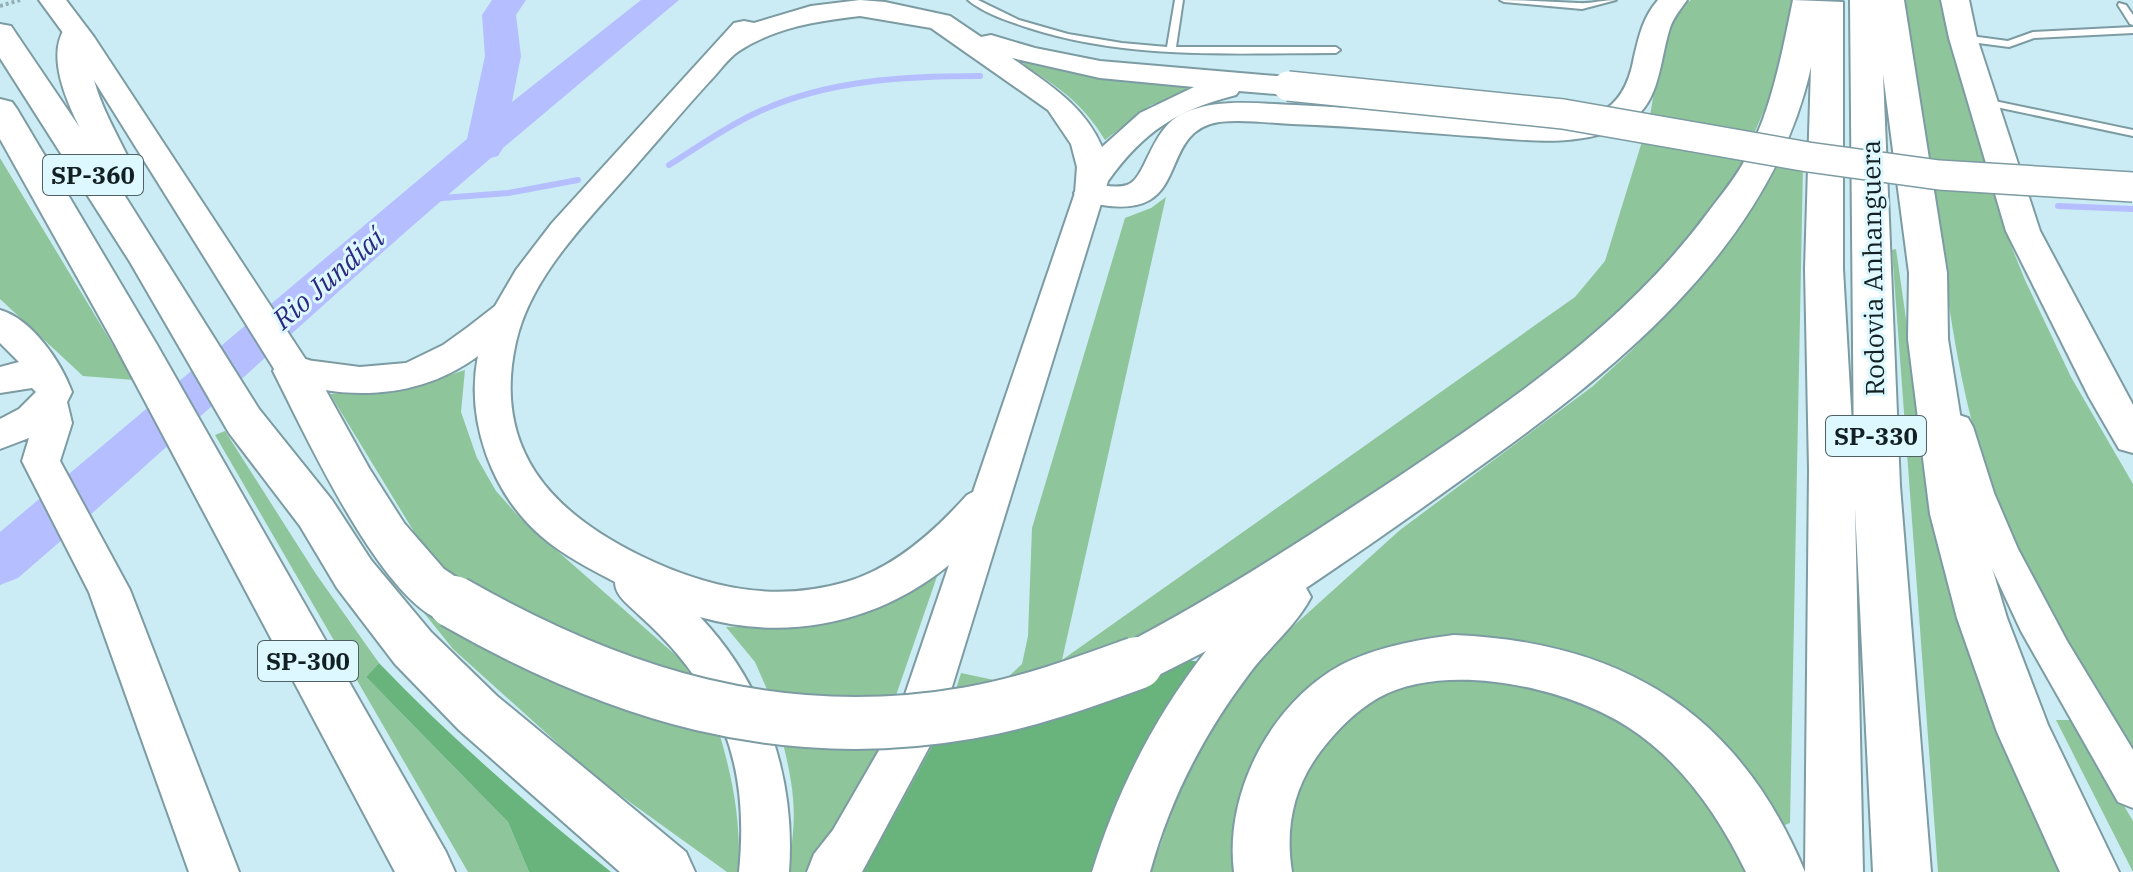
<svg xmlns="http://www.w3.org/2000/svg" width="2133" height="872" viewBox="0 0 2133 872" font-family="'IBM Plex Serif',serif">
	<rect width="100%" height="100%" fill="#cbecf4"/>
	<path fill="#8fc59b" d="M1691,0H1793L1782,67L1754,134L1650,116C1657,83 1660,17 1691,0Z
		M1901,0H1941L1988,166L1927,161Z
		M1025,61L1093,75L1220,84L1151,105L1105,140C1081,101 1060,89 1023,64Z
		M1644,135L1748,155L1703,225L1635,302L1565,364L1259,576L1140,644L952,702L961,673L994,680L1007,678L1022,664L1028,636L1032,528L1125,218L1151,208L1166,197L1062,660L1575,297L1605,261Z
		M0,158L134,380L83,376L0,299Z
		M1779,161L1803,165L1790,823L1779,827L1622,678L1353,669L1240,872H1151L1176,800L1207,734L1261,655L1400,530L1593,386L1631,351L1693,287L1725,246Z
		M1931,185L1996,191L2008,238L2025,280L2071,377L2133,484V765C2078,663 2012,560 1979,448C1954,363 1945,273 1931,185Z
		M1896,249L1939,550L1957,613L2064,872H1938L1892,250Z
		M465,370L461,412L477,458L496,491L520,518L680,659L701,691L459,586L430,558L330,394L405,389Z
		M225,431L316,574L379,663L366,677L508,822L529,872H468L215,435Z
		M943,559L892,707L773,703L755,662L726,627L780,626Z
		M408,593L719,732C734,784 740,818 739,872H727L595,777L453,649Z
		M1474,664L1647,721L1764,872H1277L1276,843L1309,750L1365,699Z
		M2056,720H2073L2133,821V872Z
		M782,739L881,744L811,872H787C798,818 795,792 782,739Z"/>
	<path fill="#68b47c" d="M1181,659L1200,662L1104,872H858L892,820L937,737Z
		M379,663C452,739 529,806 611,872H529L508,822L366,677Z"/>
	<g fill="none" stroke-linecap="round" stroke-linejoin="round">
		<path stroke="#b5befe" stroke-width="6" d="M669,165C698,147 727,126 758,112C827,80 905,76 980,76
			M417,200L508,193L578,180
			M2058,206L2133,209"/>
		<path fill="#b5befe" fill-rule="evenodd" d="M492,0H526L516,15L521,56L512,102L641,0H679L503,148L498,156L491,158C331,294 178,440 18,578L0,585V532L467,139L485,56L482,15Z"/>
		<defs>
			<path id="service" d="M968,0H978L1019,20L1068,34L1122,43L1167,47L1175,0H1183L1176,47H1336L1340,50L1336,53C1234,53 1128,60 1029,28C1008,21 985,14 968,0Z
				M1500,0C1526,0 1552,2 1578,3C1590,4 1603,0 1616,0L1582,9L1504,2Z
				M2119,3L2126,5L2133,15V25L2130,24L2118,5Z
				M2133,27V33L2034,38L2009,47L1963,41L1959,38L1963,35L2008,41L2033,32Z
				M1985,99L2133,130V136L1982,104V100Z"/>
			<path id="secondary" d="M1956,414L1968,418L1973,427L1994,493L2018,549L2067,641L2133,750V808L2118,802L2021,631L1962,504L1939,427L1944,418Z"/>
			<path id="primary" d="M39,0H66L94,37L306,360L360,367L406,363L443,345L468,327L495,306L516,270L552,223L734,23L744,21L754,23L811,6L860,0L885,2L950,16L981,37L991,35L1035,48L1100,61L1288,77L1298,80L1302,86L1298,92L1288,95L1239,91L1236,95C1177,110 1144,131 1108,181L939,729L862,872H807L814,854L833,830L896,721L949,565C878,623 787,642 700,617C765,685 796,779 789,872H739C745,813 740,752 709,700C691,667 667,640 639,615C629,605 615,596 615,582C590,569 563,555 541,536C492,494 465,420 478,356C420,399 349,401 281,380L72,45ZM860,16L931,28L1048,110L1071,144L1077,167L1075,193L973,492L967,495C934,532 894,568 846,582C774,603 707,588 641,556C551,512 492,449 516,342C532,272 593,216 638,163C662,136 685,108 710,81C719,72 728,58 739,51C776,27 818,21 860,16ZM1012,58L1100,78L1194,87L1140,113L1102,147C1084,105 1048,84 1012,58Z
				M0,310C32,319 61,362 72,392L67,402L72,423L60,461L130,590L239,872H189L89,592L22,461L29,438L0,449V419L19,409L36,392L32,388L0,393V367L19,362L0,343Z"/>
			<path id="trunk" d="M1658,0H1687C1680,10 1672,19 1669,31C1658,69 1660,110 1618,128C1578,146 1529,141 1486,137C1421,133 1357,126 1292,124C1268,123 1243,119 1219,122C1150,133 1201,233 1079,200L1074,193L1079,186C1095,181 1112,190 1127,185C1147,179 1150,126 1186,112C1221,98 1259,104 1295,105C1374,108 1453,118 1532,121C1587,122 1623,119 1634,57C1639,36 1643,17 1658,0Z
				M1941,0H1969L1977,38L2040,231L2133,405V453L2119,449L2089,397L2006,231L1949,38Z"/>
			<path id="motorway" d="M1793,0L1843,2V269L1854,460L1850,0H1904L1947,273L1948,339L1976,514L2007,618L2048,725L2119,872H2060L1997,732L1957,618L1930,514L1908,339L1909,273L1883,74L1900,486L1931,872H1873L1855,508L1863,872H1805L1809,470L1805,269L1811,67C1770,252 1607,377 1461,480C1410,517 1358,553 1306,588L1311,597C1296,626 1268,648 1249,674C1203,735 1170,799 1150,872H1092C1117,791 1154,718 1206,651L1137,686L1119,679L1111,663L1119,647C1216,597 1307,537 1398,477C1513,399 1626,324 1709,211C1722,194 1737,176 1747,156C1772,108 1782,53 1793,0Z
				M0,24L11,26L80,128C67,102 46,56 65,28L76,26L87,28C95,40 90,57 92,71C99,107 121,140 136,174L131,182L118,185L259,409L332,500L371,560L431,632L497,696L686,852L695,872H620L459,730L395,664L337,588L300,526L229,433L130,262L0,58Z
				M0,99L12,102L17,109L156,343L446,852L455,872H395L114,343L0,139Z
				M294,356L309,360L369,468L404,523L444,569L471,587L479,602L471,617C467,619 459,623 454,623C389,622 300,423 273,371L279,360Z
				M1454,635C1623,642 1739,713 1805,872H1746C1719,816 1681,761 1628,727C1566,687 1446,660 1378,698C1354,712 1336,731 1320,752C1293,788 1285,828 1292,872H1234C1224,793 1271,703 1341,665C1376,647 1416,640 1454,635Z"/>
		</defs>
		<use href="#service" stroke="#7c9ba2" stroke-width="4"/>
		<use href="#secondary" stroke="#7c9ba2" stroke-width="4"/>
		<use href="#primary" stroke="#7c9ba2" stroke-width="4"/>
		<use href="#trunk" stroke="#7c9ba2" stroke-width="4"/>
		<use href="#motorway" stroke="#7c9ba2" stroke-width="4"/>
		<path stroke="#93aeb4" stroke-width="4" stroke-dasharray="3 3" stroke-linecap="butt" d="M0,6L20,0"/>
		<use href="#service" fill="#fff" fill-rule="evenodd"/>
		<use href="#secondary" fill="#fff" fill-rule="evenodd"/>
		<use href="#primary" fill="#fff" fill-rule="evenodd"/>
		<use href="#trunk" fill="#fff" fill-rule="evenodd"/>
		<use href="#motorway" fill="#fff" fill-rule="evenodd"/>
		<defs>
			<path id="primary-bridge" d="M1288,86L1563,114L1808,157L1939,175L2133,187"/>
			<path id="motorway-bridge" d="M454,602C617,695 780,746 969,713C1027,703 1082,683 1137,663"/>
		</defs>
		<use href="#primary-bridge" stroke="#7c9ba2" stroke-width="32" stroke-linecap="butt"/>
		<use href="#motorway-bridge" stroke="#7c9ba2" stroke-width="56" stroke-linecap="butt"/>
		<use href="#primary-bridge" stroke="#fff" stroke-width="29"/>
		<use href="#motorway-bridge" stroke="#fff" stroke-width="52"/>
	</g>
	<g text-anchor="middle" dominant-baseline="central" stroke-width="6" stroke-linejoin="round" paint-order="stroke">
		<g fill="#ddf8ff" stroke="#506165" stroke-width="2">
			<rect x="43" y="155" width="100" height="40" rx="6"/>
			<rect x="1826" y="416" width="100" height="40" rx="6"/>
			<rect x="258" y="641" width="100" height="40" rx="6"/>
		</g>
		<g font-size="24" font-weight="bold" fill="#132023">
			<text x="93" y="175">SP-360</text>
			<text x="1876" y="436">SP-330</text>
			<text x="308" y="661">SP-300</text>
		</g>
		<g font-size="26" fill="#132023" stroke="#ddf8ff">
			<text transform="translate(1872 268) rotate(-91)">Rodovia Anhanguera</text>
		</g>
		<g font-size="28" font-style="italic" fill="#2e2a82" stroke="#ddf8ff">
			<text transform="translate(328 278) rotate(-41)">Rio Jundiaí</text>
		</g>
	</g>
</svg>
